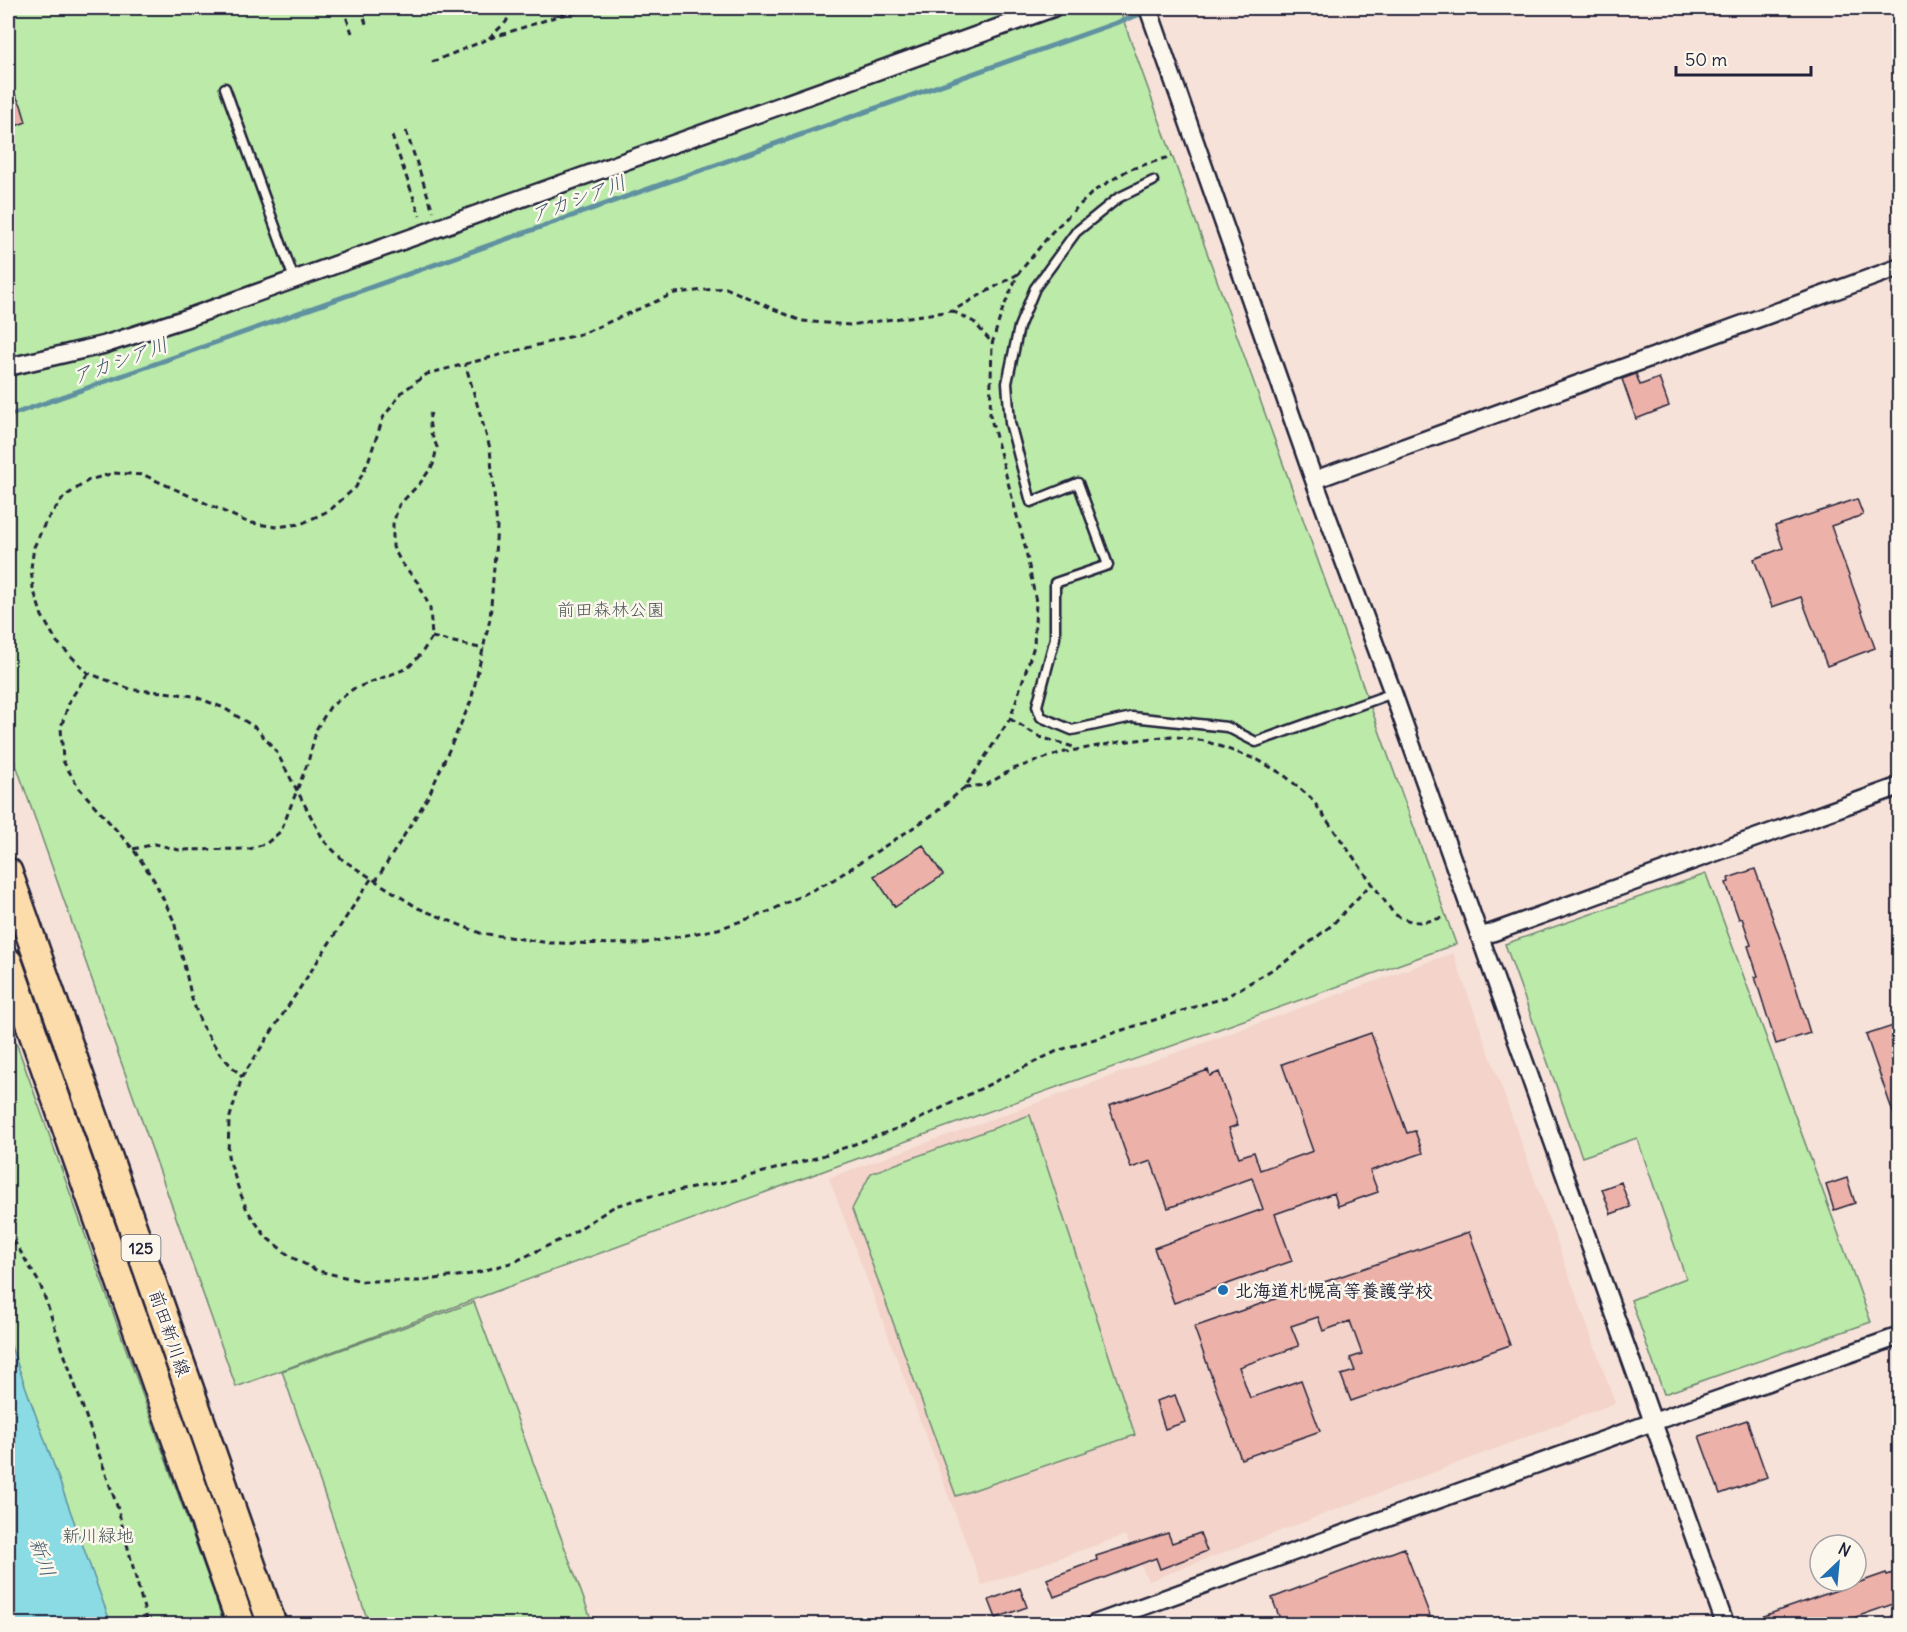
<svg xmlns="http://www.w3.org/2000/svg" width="1907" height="1632" viewBox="0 0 1907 1632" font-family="Delius,'Klee One',sans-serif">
	<rect width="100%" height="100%" fill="#f6e2d8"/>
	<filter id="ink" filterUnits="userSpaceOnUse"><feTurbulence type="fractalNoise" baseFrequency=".0167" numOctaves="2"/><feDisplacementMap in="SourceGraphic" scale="12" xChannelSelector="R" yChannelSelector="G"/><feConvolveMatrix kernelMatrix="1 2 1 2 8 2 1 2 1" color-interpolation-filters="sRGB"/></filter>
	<g filter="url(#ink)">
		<path fill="#f3d3ca" d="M1453,953L1615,1403L1149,1581L1125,1535L982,1585L829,1178Z"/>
		<path fill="#bbeaa9" stroke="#6e8672" stroke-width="1.5" d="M8,8H1119L1456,944L837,1166L236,1387L8,742Z
			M1706,874L1871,1322L1664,1394L1631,1300L1686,1278L1637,1138L1582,1157L1505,944Z
			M8,1020L215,1597L224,1624H8Z
			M1030,1115L1135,1435L956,1496L852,1209L871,1173Z
			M474,1302L593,1624H369L282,1371Z"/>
		<path fill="#8adbe3" stroke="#6091a0" stroke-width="1.5" d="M8,1338L111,1624H8Z"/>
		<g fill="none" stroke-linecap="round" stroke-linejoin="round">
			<path stroke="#6091a0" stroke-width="5" d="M8,416L1158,8"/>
		</g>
		<path fill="#ecb1a9" stroke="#22223b" stroke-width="1.5" d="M8,82L21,105L26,122L8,129Z
			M1636,374L1640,385L1659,378L1669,406L1636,419L1622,379Z
			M1857,499L1863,515L1831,526L1875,648L1827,666L1801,597L1772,607L1754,559L1783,548L1775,526Z
			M923,845L943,875L895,907L874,876Z
			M1755,869L1788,961L1810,1033L1776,1044L1755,977L1758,976L1748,946L1751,945L1742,918L1739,919L1726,883L1729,882L1728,878Z
			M1899,1024V1124H1897L1866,1035Z
			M1371,1033L1407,1133L1415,1131L1423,1153L1370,1171L1378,1192L1338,1206L1334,1193L1275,1214L1292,1261L1174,1303L1154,1248L1263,1209L1252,1178L1168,1208L1151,1161L1131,1168L1109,1106L1208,1070L1210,1076L1219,1072L1238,1125L1229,1128L1239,1157L1254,1152L1260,1170L1313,1151L1282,1064Z
			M1847,1178L1855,1203L1834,1210L1826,1185Z
			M1621,1182L1630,1207L1611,1214L1602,1189Z
			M1469,1232L1510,1345L1351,1401L1341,1375L1355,1371L1350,1358L1362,1354L1350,1321L1323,1331L1318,1317L1291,1326L1299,1346L1239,1367L1250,1398L1301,1380L1320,1431L1241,1459L1194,1327Z
			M1175,1395L1185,1422L1165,1429L1156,1401Z
			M1747,1420L1767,1477L1720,1494L1699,1436Z
			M1168,1533L1172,1543L1200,1533L1207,1551L1160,1569L1156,1558L1054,1597L1047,1579L1097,1560L1096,1556Z
			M1404,1548L1432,1621L1422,1624H1282L1272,1598Z
			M1899,1571V1602L1836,1624H1746L1745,1623L1783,1609L1886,1573L1887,1575Z
			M1020,1588L1027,1607L996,1618L989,1600Z"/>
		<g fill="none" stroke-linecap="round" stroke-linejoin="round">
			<defs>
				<path id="lane" d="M225,88L294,279
					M1153,181L1118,198L1076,232L1035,288L1019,327L1007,383L1010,423L1031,502L1078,483L1108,565L1055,583V638L1037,706L1041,717L1072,730L1132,717L1227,727L1256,742L1393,693"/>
				<path id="street" d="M1148,8L1314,480L1393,693L1725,1624
					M8,367L103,345L184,319L1053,8
					M1314,480L1900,267
					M1480,937L1900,786
					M1094,1624L1653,1422L1900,1336"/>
				<path id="primary" d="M8,872L272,1624
					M8,962L241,1624"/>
			</defs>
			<use href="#lane" stroke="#22223b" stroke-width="13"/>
			<use href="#street" stroke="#22223b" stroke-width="21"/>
			<use href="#primary" stroke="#22223b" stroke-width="32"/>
			<path stroke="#22223b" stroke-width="3" stroke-dasharray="6 4.5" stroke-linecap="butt" d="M343,8L352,33
				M361,8L367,27
				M489,38L506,22L513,8
				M432,62L488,39L561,15L603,8
				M406,131L433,211
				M392,136L420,216
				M1018,274L952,311L850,325L801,321L726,288L675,293L584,333L427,374L402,392L383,418L368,462L356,487L330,510L301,524L276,527L247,522L144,475L114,473L89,480L64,497L46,521L34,547L31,568L33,588L42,616L57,642L88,673L133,690L164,692L193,696L224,708L256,728L276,751L324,841L343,860L418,908L480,933L550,943L640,944L718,929L768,912L833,880L934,814L965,787L1010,719L1034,646L1036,602L1025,546L990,415L992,344L1002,311L1018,274L1052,232L1094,191L1128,170L1172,156
				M952,311L974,322L992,343
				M432,637L484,649
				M88,673L70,700L61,727L63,761L79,788L133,849L154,880L174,921L192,999L202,1026L220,1054L242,1077
				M1010,719L1040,737L1077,748
				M965,787L986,785L1013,769L1060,753L1120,742L1171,736L1205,741L1258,760L1284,775L1311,798L1394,914C1416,926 1423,922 1446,917
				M133,849L155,844L179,850L250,849L267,843L281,831L308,762L317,728L330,707L353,689L408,668L421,654L432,637L430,608L419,584L401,562L393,547V524L399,505L421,482L433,465L437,447L431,433L429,419L431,413
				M371,879L242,1077L229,1120L228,1156L238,1187L247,1210L266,1237L291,1257L318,1271L362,1281H420L472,1274L514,1262L568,1236L615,1206L646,1197L734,1180L816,1158L907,1125L1057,1051L1226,997L1285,962L1332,925L1371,884
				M375,882L428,797L471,701L490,619L497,527L490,448L465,363
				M8,1231L40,1284L117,1506L148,1624"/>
			<use href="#lane" stroke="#fbf7ec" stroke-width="8"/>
			<use href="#street" stroke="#fbf7ec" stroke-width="16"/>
			<use href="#primary" stroke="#fddcac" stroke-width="27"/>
		</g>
	</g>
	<circle fill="#1f6fb2" stroke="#fbf7ec" stroke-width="2" cx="1223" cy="1290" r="6"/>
	<g text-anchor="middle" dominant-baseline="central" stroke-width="5" stroke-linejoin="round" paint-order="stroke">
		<rect fill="#fbf7ec" stroke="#636270" stroke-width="1.5" x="121.5" y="1235" width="39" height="26" rx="4.5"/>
		<g font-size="16" font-weight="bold" fill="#22223b">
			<text x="141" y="1248">125</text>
		</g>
		<g font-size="18" fill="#485456" stroke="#fbf7ec">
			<text x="611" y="609">前田森林公園</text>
			<text x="98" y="1535">新川緑地</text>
		</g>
		<g font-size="18" font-weight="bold" fill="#22223b" stroke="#fbf7ec" text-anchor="start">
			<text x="1235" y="1290">北海道札幌高等養護学校</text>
		</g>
		<g font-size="18" fill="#22223b" stroke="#fbf7ec">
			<text transform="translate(170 1333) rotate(71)">前田新川線</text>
		</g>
		<g font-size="20" font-style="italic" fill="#415a6d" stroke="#fbf7ec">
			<text transform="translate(578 198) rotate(-20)">アカシア川</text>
			<text transform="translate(120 360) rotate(-20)">アカシア川</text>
			<text transform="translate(43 1557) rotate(71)">新川</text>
		</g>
	</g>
	<rect width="1907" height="1632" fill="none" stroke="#fbf7ec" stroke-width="30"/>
	<rect x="15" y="15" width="1877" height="1602" fill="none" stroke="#22223b" stroke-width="2" filter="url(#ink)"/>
	<g transform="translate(1838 1563) rotate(26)"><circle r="28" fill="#fbf7ec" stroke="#a4a2a5" stroke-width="1.5"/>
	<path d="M0-4.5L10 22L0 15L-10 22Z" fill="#1f6fb2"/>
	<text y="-9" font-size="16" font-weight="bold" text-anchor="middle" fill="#22223b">N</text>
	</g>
	<path d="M1676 66v9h135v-9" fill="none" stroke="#22223b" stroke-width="3"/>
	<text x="1685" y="66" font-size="18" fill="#22223b" stroke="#fbf7ec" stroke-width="4.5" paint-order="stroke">50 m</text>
</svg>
